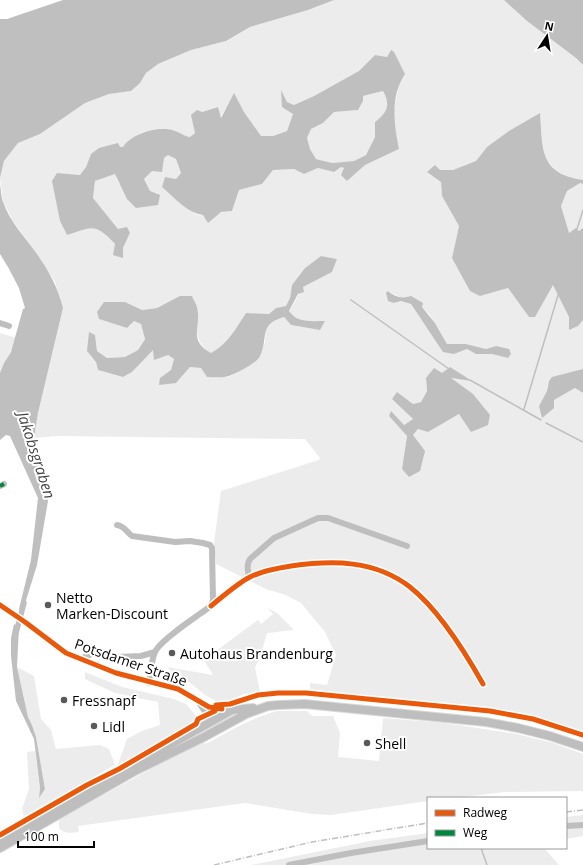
<svg xmlns="http://www.w3.org/2000/svg" width="583" height="865" viewBox="0 0 583 865" font-family="'Open Sans',sans-serif">
	<rect width="100%" height="100%" fill="#fff"/>
	<path fill="#ececec" fill-rule="evenodd" d="M334,0H504L527,21L576,58L583,65V180C540,173 543,150 540,114L487,147L476,161L453,170H440L442,196L459,226L452,258L480,296L508,288L529,317L553,284L569,317V330L578,326L583,320V369L549,381L547,391L539,406L554,408V400L575,388L583,393V733L555,723L514,712L479,706L368,697L310,689V683L327,685L336,655L325,632L301,603L286,595L266,589L216,564L214,543L221,491L319,460L320,458L305,439L56,436L34,438L38,413L63,308L55,282L37,254L13,221L3,202L0,178L4,161L18,143L40,134L85,103L109,94L131,91L140,83L146,73L158,64L191,50L226,41L250,27L308,10ZM375,55L387,57L399,84L394,110L396,134L399,149L365,165L347,181L344,168L341,167L334,172L318,168L304,174L294,169L273,170L262,184L239,190L232,211L203,215L195,214L176,179L181,173L176,159L168,155L164,158L144,179L150,191L119,184L115,174L95,181L93,198L118,229L130,233L123,248V258C117,247 106,227 91,227C85,227 73,234 67,235L60,221L57,173L80,175L86,167L91,154L120,147H123L142,132L159,129L175,131L180,135L190,137L195,133L202,112L218,107L220,118L234,94L244,112L261,136H273L287,131L293,114L282,91L287,102L294,105L314,96L359,71ZM321,256L337,259L332,272L303,287L289,312C297,323 311,321 324,321L320,330L291,325L284,317L273,320L266,328L265,343L237,373L228,377H207L201,368L190,367L176,383L160,378L171,370L174,359L168,355L153,349L132,372L123,377L98,370L96,362L95,335L97,351L107,358L125,357L138,350L145,338L141,324L134,321L127,328L99,319L125,302L142,310L157,308L165,304L197,308C197,327 193,342 211,353C228,344 236,328 246,313L269,314L276,308L286,306L290,298L292,285L305,268ZM389,291C398,299 412,298 422,307C432,315 441,333 447,344H466L486,349L496,346L508,358L492,354H476L467,349L454,354L424,323L411,304L401,301L394,303ZM442,373L471,380L450,378L455,383L459,414L428,432L418,429L413,435L402,469L407,436L389,416L391,412L404,425L413,419L392,399L397,393L413,404L421,402L427,390L426,378Z
		M383,91C391,107 387,112 375,122V137L366,155L354,161L332,163L316,159L310,149L307,138L311,129L323,123L334,112L358,110L363,96Z
		M580,183L583,184V228L579,231L577,228L569,234L561,206L567,191Z
		M0,333L16,338C12,351 5,361 0,373Z
		M268,608L277,613L294,630L267,633L261,654L255,668L260,692L244,694L225,702L216,701L205,695L189,682L175,675L167,667L213,675L204,660L258,620L261,624L273,614Z
		M17,667L34,676L41,719L51,730L56,749L100,745L109,749L115,765L24,816L22,809L29,789L27,752L35,751L40,788L39,797L45,789L36,737L32,725L28,717Z
		M85,672L122,687L174,699L186,704L197,717L196,722L117,767L127,739L142,731L160,725L158,702L115,693L85,679Z
		M277,711H307L312,716H333L340,733L338,757L379,761L383,718L445,723L517,734L553,743L583,754V791L505,792L455,798H428V801L331,815L312,814L245,803L78,826L79,832C71,833 64,834 59,828V821L61,818L202,741L206,744C229,731 251,718 277,711Z
		M583,815V836L566,839V817Z
		M428,833V848H544L559,865H251L370,841Z"/>
	<path fill="#bfbfbf" fill-rule="evenodd" d="M63,0H334L308,10L250,27L226,41L191,50L158,64L146,73L140,83L131,91L109,94L85,103L40,134L18,143L4,161L0,178V19H7Z
		M504,0H583V65L576,58L527,21Z
		M391,50L394,52L405,74C390,96 394,125 399,149L365,165L347,181L341,175L344,168L341,167L334,172L318,168L304,174L294,169L273,170L262,184L239,190L232,211L221,212L208,223L203,215C186,212 175,198 162,187L165,177L176,179L181,173L176,159L168,155L164,158L162,172L152,171L144,179L150,191L160,195L158,205L136,208L127,199L115,174L95,181L93,198L118,229L127,227L130,233L123,248V258L113,255L115,244C95,222 92,227 67,235L60,221L52,181L57,173L80,175L86,167L91,154L99,148L118,143L120,147H123C132,133 160,125 175,131C181,133 184,136 190,137L195,133L191,115L197,110L202,112L218,107L221,118L234,93L244,112L261,136H273L287,131L293,114L282,107L281,90L287,102L294,105L314,96L359,71L375,55L387,57ZM383,91C391,106 387,112 375,122V137L366,155L354,161L332,163L316,159L310,149L307,138L311,129L323,123L334,112L358,110L363,101V96Z
		M540,113C543,150 539,173 583,180V184L580,183L567,191L561,206L569,233L576,228L579,231L583,228V320L578,326L569,330V317L553,285L535,317H529L508,288L480,296L470,291L452,258L459,226L442,196L441,182L427,172L435,165L440,170H453L476,161L487,147L509,131Z
		M0,184C1,190 1,197 3,202C10,222 25,237 37,254C49,271 58,288 63,308L38,413L34,438L48,501L37,565L23,610L19,609L31,560L38,498L10,436L6,435L0,440V373L4,363L11,352L23,309L25,308L19,288L8,267L0,254Z
		M321,256L337,259L332,272L303,287L304,292L298,294L289,311C297,323 311,321 325,321L320,330L291,325L284,317C258,324 269,337 260,356C258,362 236,374 229,376C223,378 214,377 207,377L201,368L190,367L176,383L159,385L160,378L171,370L174,359L168,355L154,360L153,350L132,372L123,377L98,370L96,362L87,351L89,332L95,335L97,351L107,358L125,357L138,350L145,339L141,324L134,321L127,328L99,319L97,312L104,302H125L142,310L157,308L180,296H192C193,300 197,304 197,308C202,327 187,340 211,353C228,344 236,328 246,313L269,314L276,308L286,306L290,298L292,285L305,268Z
		M388,291C395,297 402,299 411,296L423,303L422,307L435,323L447,344H466L486,349L496,346L509,349L511,354L508,358L492,354H476L467,349L454,354L443,352L411,304L401,301L394,303L388,301L386,293Z
		M450,367L472,381L451,378L473,394L490,415L488,425L471,432L459,414L428,432L418,429L413,435L425,451L420,471L409,477L402,469L407,436L389,416L391,411L404,425L413,419L392,399L397,392L413,404L421,402L427,391L426,378L434,368L442,373Z
		M583,369V393L575,388L554,400V408L542,418L539,406L547,391L549,381L552,377Z
		M14,624L19,627L17,667L28,717L32,725L36,737L45,789L39,798L40,788L34,739L16,701L11,656V638Z"/>
	<g fill="none" stroke-linecap="round" stroke-linejoin="round">
		<path stroke="#bfbfbf" stroke-width="1.5" d="M577,229L583,210
			M351,300L449,369
			M470,380L541,420
			M524,409L559,292
			M546,423L583,442
			M481,848L487,865"/>
		<path stroke="#bfbfbf" stroke-width="5.5" d="M16,633L24,603"/>
		<defs>
			<path id="major" d="M0,840L232,710L253,708
				M0,848L135,771L204,737L246,714L268,706L278,705L305,704L486,722L518,728L550,736L583,747"/>
		</defs>
		<use href="#major" stroke="#dbdbdb" stroke-width="10"/>
		<path stroke="#bebebe" stroke-width="6" d="M0,323L9,326
			M0,486L4,484
			M117,525C125,526 126,532 132,536L175,542L190,541L203,543L210,545L212,548L213,600L211,606C199,615 160,640 155,652C151,661 151,673 149,683
			M249,577C248,570 246,565 250,559L274,538L318,518H328L407,546
			M0,605L25,622L66,653L116,673L178,689L209,707L232,710
			M211,606C222,597 238,583 250,577C262,571 278,568 291,566C333,560 375,560 410,587C439,610 465,652 483,684
			M80,659L94,653L116,657L141,656L155,652
			M198,701L211,721
			M566,826L583,825
			M289,865L351,853L428,841"/>
		<use href="#major" stroke="#bebebe" stroke-width="8"/>
		<path stroke="#bebebe" stroke-width="1.5" stroke-dasharray="6 2 1 2" stroke-linecap="butt" d="M566,812L583,810
			M214,865L312,842L428,823"/>
		<path stroke="#00873e" stroke-width="4" stroke-dasharray="8 4" stroke-linecap="butt" d="M0,486L4,484"/>
		<defs>
			<path id="cycleway" d="M0,605L25,622L66,653L116,673L178,689L209,707L222,709
				M211,606C222,597 238,583 250,577C262,571 278,568 291,566C333,560 375,560 410,587C439,610 465,652 483,684
				M0,835L87,785L119,769L196,724L198,719L215,711L216,705L230,704L258,695L278,693H306L490,711L533,719L583,735"/>
		</defs>
		<use href="#cycleway" stroke="#fff" stroke-width="8"/>
		<use href="#cycleway" stroke="#e8590c" stroke-width="5"/>
	</g>
	<g fill="#595959" stroke="#fff" stroke-width="1.5">
		<circle cx="48" cy="605" r="4"/>
		<circle cx="172" cy="653" r="4"/>
		<circle cx="64" cy="700" r="4"/>
		<circle cx="94" cy="726" r="4"/>
		<circle cx="367" cy="743" r="4"/>
	</g>
	<g text-anchor="middle" dominant-baseline="central" stroke-width="4" stroke-linejoin="round" paint-order="stroke">
		<g font-size="14" fill="#000" stroke="#fff" text-anchor="start">
			<text x="56" y="597">Netto<tspan x="56" dy="16">Marken-Discount</tspan></text>
			<text x="180" y="653">Autohaus Brandenburg</text>
			<text x="72" y="700">Fressnapf</text>
			<text x="102" y="726">Lidl</text>
			<text x="375" y="743">Shell</text>
		</g>
		<g font-size="14" fill="#000" stroke="#fff">
			<text transform="translate(131 662) rotate(19)">Potsdamer Straße</text>
		</g>
		<g font-size="15" font-style="italic" fill="#444" stroke="#fff">
			<text transform="translate(37 455) rotate(72)">Jakobsgraben</text>
		</g>
	</g>
	<rect x="427" y="797" width="140" height="52" fill="#ffffff" stroke="#999999"/>
	<rect x="435" y="810" width="20" height="6" fill="#e8590c" stroke="#999999"/>
	<text x="463" y="817" font-size="12" fill="#000000">Radweg</text>
	<rect x="435" y="830" width="20" height="6" fill="#00873e" stroke="#999999"/>
	<text x="463" y="837" font-size="12" fill="#000000">Weg</text>
	<g transform="translate(547 36) rotate(12)" stroke="#ffffff" stroke-width="3" paint-order="stroke">
	<path d="M0-3L7 15L0 10L-7 15Z" fill="#000000"/>
	<text y="-6" font-size="11" font-weight="bold" text-anchor="middle" fill="#000000">N</text>
	</g>
	<path d="M18 841v6h76v-6" fill="none" stroke="#000000" stroke-width="2"/>
	<text x="24" y="841" font-size="12" fill="#000000" stroke="#ffffff" stroke-width="3" paint-order="stroke">100 m</text>
</svg>
